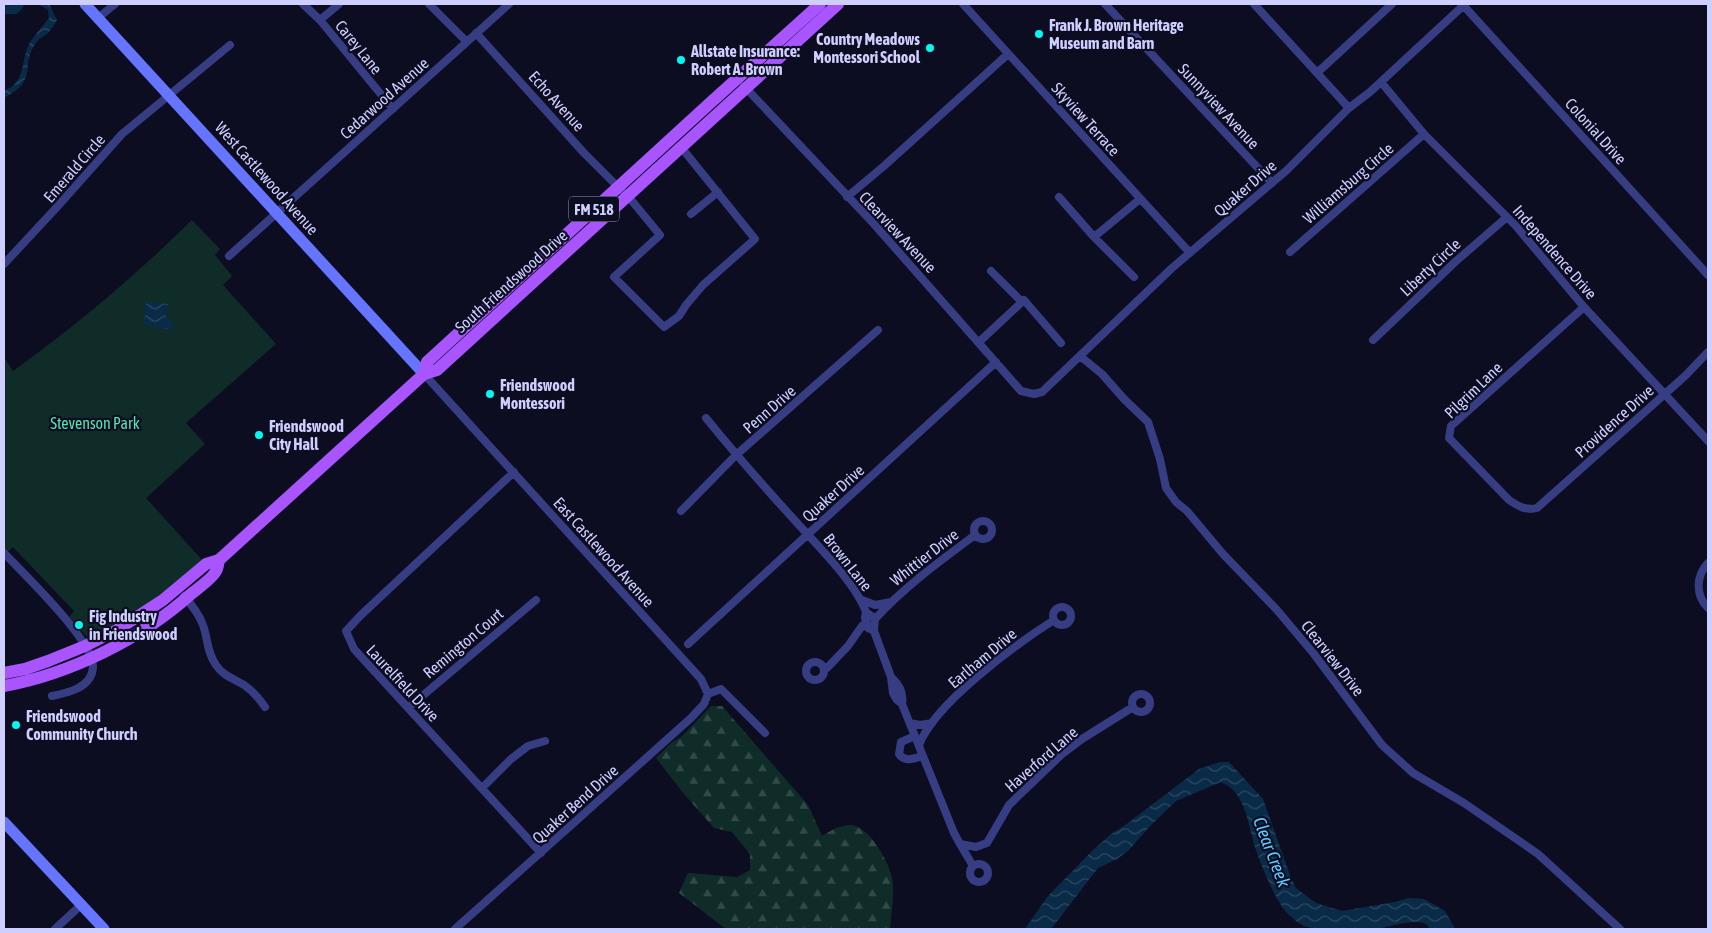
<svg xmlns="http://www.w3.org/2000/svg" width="1712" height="933" viewBox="0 0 1712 933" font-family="'Asap Condensed',sans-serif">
	<defs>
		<pattern id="forest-firs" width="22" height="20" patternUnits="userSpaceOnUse" patternTransform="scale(1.25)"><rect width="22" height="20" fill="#0f2c28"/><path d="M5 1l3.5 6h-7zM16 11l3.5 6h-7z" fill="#314a48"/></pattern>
		<pattern id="water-waves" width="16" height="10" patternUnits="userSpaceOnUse" patternTransform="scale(1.25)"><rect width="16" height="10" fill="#0a2b48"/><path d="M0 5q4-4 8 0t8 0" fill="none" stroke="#2c4963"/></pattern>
	</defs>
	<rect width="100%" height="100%" fill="#0d0d22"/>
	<path fill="url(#forest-firs)" d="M711,706H722L808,805L822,836C832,830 839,825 851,825C869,826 889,862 892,878C895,891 891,916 890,929H726L679,893L688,873L737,877L750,870V854L732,832L714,828L684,794L656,758L671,743L681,737Z"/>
	<path fill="#0f2c28" d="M192,220L220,249L215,255L232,276L223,285L276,344L186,423L205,444L146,498L203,561C180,581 117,635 87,637L69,617L74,611L13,547L4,555V357L13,371C78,324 135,276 192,220Z"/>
	<path fill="url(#water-waves)" d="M39,4H49L57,20C54,24 52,29 48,33C44,36 38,39 36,43C19,67 40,79 4,98V91C27,81 20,63 29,44C33,37 44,25 49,18L48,10Z
		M146,301L168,304L166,317L174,323L173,330L144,325Z
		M1220,762H1229L1263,799L1291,878L1296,888L1316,903L1342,911L1395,902L1409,898L1424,899L1445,911L1455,929H1431C1429,928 1428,926 1426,924C1415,918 1389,927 1377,929C1363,931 1317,931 1304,926C1299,924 1293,918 1289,915C1277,905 1260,863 1255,847C1248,825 1246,792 1221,782L1176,801L1151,825L1129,850L1117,859L1098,868L1051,929H1025L1048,896L1091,852L1111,834L1124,826L1199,769Z"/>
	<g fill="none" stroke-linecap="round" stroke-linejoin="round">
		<path stroke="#0a2b48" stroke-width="12" d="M4,8H15L18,4"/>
		<path stroke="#363d83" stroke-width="8" d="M303,4L320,20L393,109
			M429,4L467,42
			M963,4L1190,253
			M1105,4L1272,183
			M1254,4L1349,108
			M1463,5L1708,275
			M98,18L115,4
			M320,20L339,4
			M476,33L584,153L632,201L660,235L614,277L664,327L679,316L686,305L703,285L755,239L681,147
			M1318,72L1392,4
			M1381,82L1424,134L1516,226L1584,307L1708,441
			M744,86L874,224L1021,391L1034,394L1042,392L1172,268L1287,170L1349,108L1370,92L1465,4
			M847,197L884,166L1008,54
			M1059,197L1094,237L1134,277
			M691,214L718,192
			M1094,237L1140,199
			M1290,252L1424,134
			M229,256L509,4
			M4,264L57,207L122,134L230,45
			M991,271L1022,302
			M1584,307L1451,426L1449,438L1509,500C1518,506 1526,511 1537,508L1685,376L1708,352
			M1373,340L1455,262L1507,217
			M979,342L1024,300L1061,343
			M1080,356L1102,374L1124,399L1148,422L1160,459L1166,488L1176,502L1187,511L1223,554L1277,610L1314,654L1382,745L1413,773L1464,803L1538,854L1620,929
			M424,374L701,679L708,694
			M706,418C736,455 767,490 799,525C820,548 856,584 866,612
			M514,472L361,615L346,631L354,649L541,853
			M681,511L736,455L878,330
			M974 530a9 9 0 1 1 18 0a9 9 0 1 1-18 0Z
			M4,553C23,573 94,641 93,667C92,688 67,693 52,696
			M1708,563C1696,576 1695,595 1708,608
			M184,596C191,604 199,614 203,625C208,639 207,653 216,665C222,675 234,679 244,685C253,691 259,698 265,707
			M862,600L875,605L891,602
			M1053 616a9 9 0 1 1 18 0a9 9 0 1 1-18 0Z
			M875,619C904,587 940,561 975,535
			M874,631L868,628L865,618L866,612L875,619L874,631L891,677L893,693L897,700L902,704L954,833L960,844L976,847L987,843L1009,805L1062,754L1082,739L1133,707
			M688,644L996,362
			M806 671a9 9 0 1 1 18 0a9 9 0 1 1-18 0Z
			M824,669L827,668L848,646L862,626L866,623
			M891,677C900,685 904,693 902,704
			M708,694L721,689L765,733
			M1132 703a9 9 0 1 1 18 0a9 9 0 1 1-18 0Z
			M408,708L536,600
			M910,723L920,725L932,723
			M915,736L901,742L899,754C905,763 914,758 923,756
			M919,745C935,703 1015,645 1054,620
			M482,788L511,759L528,746L545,741
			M960,844L973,866
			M970 873a9 9 0 1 1 18 0a9 9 0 1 1-18 0Z
			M55,929L81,905
			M455,929L691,718L704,704L708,694"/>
		<path stroke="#6575ff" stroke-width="11" d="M85,4L424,374
			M4,822L104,929"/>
		<path stroke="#a955ff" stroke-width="12" d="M424,374L427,362L709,104L820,4
			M4,673L25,669L48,661L85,646L117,630L163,600L206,564L219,560L424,374L437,370L838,4
			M4,686C70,674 141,639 191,594C197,589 213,578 216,571C218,568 218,564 219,560"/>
	</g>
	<g fill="#00f9f1" stroke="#0d0d22" stroke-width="2">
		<circle cx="1039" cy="34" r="5"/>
		<circle cx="930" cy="48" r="5"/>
		<circle cx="681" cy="60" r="5"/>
		<circle cx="490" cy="394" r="5"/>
		<circle cx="259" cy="435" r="5"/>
		<circle cx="79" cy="625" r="5"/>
		<circle cx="16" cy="725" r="5"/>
	</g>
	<g text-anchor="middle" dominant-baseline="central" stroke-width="4.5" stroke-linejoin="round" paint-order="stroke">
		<rect fill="#0d0d22" stroke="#9495bd" stroke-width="1" x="569" y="196.5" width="50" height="25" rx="4"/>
		<g font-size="15" font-weight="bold" fill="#cecfff">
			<text x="594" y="209">FM 518</text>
		</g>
		<g font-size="16" font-weight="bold" fill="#cecfff" stroke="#0d0d22" text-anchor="start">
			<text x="1049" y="25">Frank J. Brown Heritage<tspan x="1049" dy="18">Museum and Barn</tspan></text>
			<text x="920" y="39" text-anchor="end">Country Meadows<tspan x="920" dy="18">Montessori School</tspan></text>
			<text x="691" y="51">Allstate Insurance:<tspan x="691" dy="18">Robert A. Brown</tspan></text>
			<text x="500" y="385">Friendswood<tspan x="500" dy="18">Montessori</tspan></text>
			<text x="269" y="426">Friendswood<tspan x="269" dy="18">City Hall</tspan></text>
			<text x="89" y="616">Fig Industry<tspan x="89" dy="18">in Friendswood</tspan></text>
			<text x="26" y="716">Friendswood<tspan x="26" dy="18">Community Church</tspan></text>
		</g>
		<g font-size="16" fill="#cecfff" stroke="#0d0d22">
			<text transform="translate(359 47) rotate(51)">Carey Lane</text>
			<text transform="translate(384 98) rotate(-42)">Cedarwood Avenue</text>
			<text transform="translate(557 101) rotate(48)">Echo Avenue</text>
			<text transform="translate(1219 106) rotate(47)">Sunnyview Avenue</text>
			<text transform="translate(1086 119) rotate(48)">Skyview Terrace</text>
			<text transform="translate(1596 131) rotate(48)">Colonial Drive</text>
			<text transform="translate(74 168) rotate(-49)">Emerald Circle</text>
			<text transform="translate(267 178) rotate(48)">West Castlewood Avenue</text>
			<text transform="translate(1348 183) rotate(-41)">Williamsburg Circle</text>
			<text transform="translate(1245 188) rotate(-41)">Quaker Drive</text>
			<text transform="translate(898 232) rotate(47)">Clearview Avenue</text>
			<text transform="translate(1555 252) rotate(49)">Independence Drive</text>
			<text transform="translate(1430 267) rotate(-43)">Liberty Circle</text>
			<text transform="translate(511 281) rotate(-42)">South Friendswood Drive</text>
			<text transform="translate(1473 390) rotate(-44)">Pilgrim Lane</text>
			<text transform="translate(769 409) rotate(-41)">Penn Drive</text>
			<text transform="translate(1614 421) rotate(-42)">Providence Drive</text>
			<text transform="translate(833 493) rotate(-42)">Quaker Drive</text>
			<text transform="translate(604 552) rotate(48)">East Castlewood Avenue</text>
			<text transform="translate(924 557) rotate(-38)">Whittier Drive</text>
			<text transform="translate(848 562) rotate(52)">Brown Lane</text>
			<text transform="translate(463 643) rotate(-40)">Remington Court</text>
			<text transform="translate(982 658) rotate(-40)">Earlham Drive</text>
			<text transform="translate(1333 658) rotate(52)">Clearview Drive</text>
			<text transform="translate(403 683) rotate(47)">Laurelfield Drive</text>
			<text transform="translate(1041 759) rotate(-41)">Haverford Lane</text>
			<text transform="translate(575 804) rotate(-42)">Quaker Bend Drive</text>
		</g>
		<g font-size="16" fill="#55e3ad" stroke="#0d0d22">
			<text x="95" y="423">Stevenson Park</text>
		</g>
		<g font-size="18" font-style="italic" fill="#5cc9ff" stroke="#0d0d22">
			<text transform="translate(1272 852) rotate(69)">Clear Creek</text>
		</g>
	</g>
	<rect width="1712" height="933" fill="none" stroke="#cecfff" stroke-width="10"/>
</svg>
